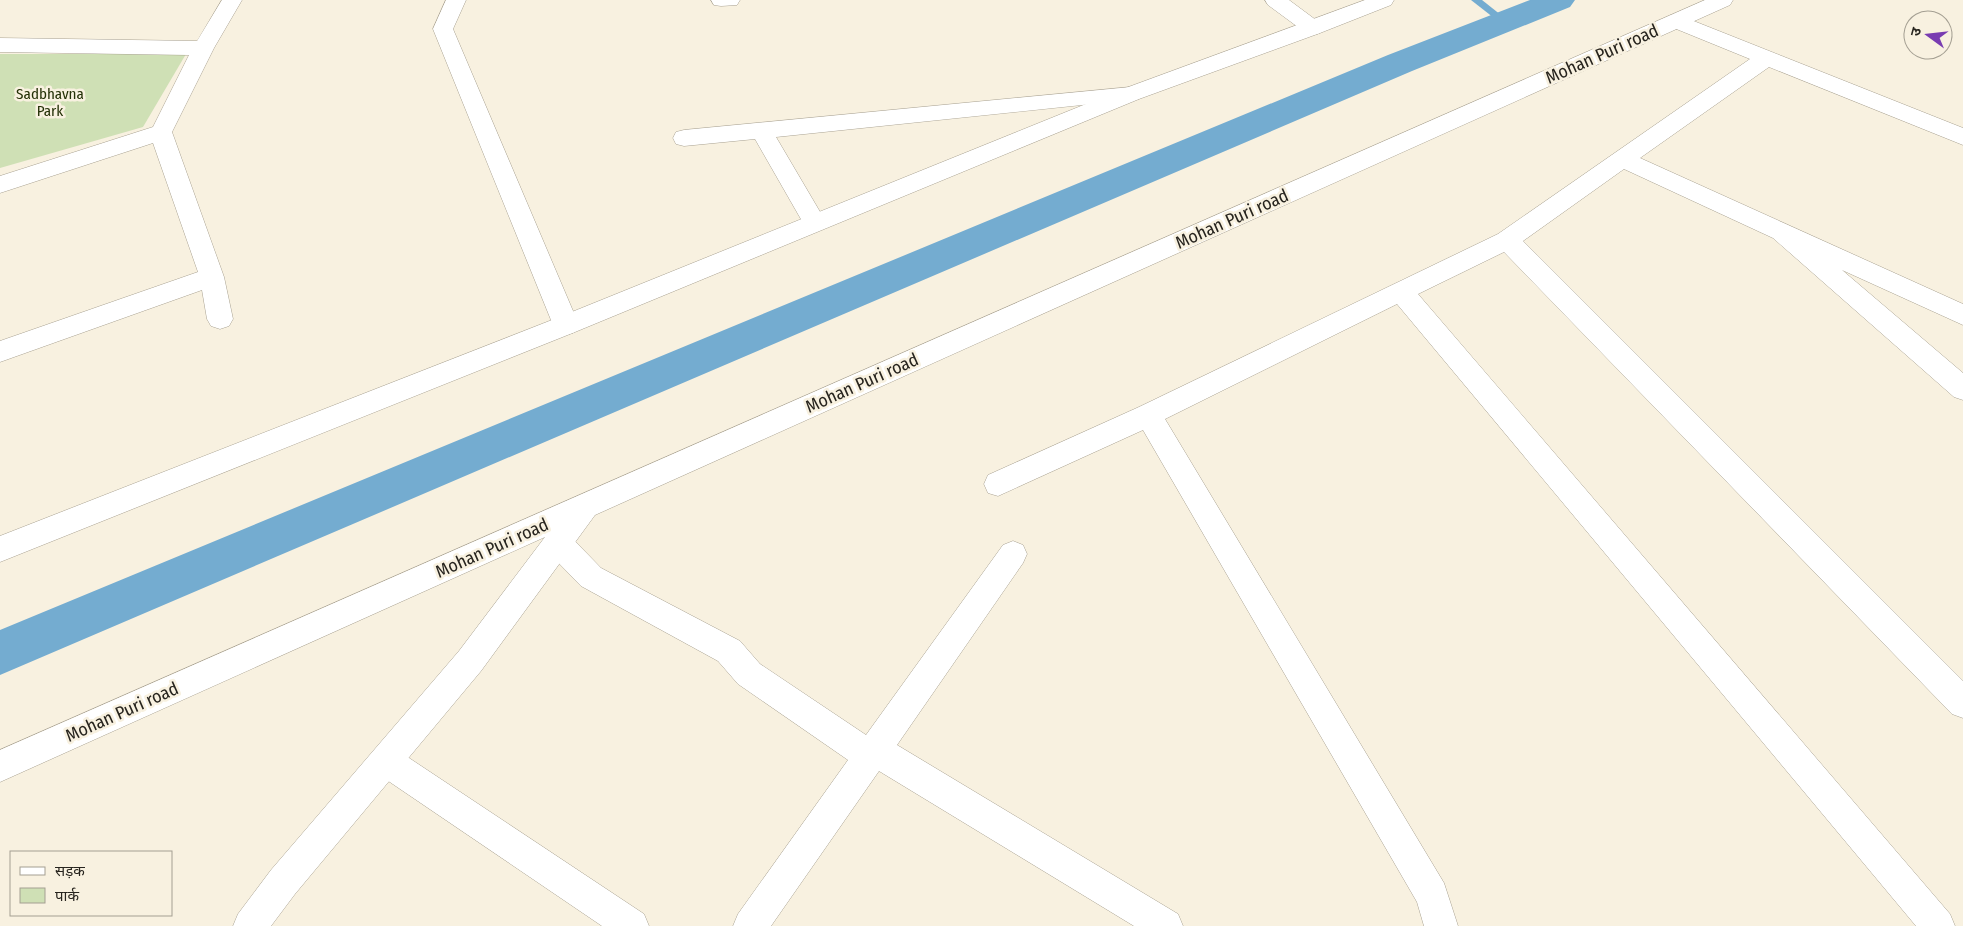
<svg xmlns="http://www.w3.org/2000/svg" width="1963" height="926" viewBox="0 0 1963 926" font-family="'Fira Sans Condensed','Noto Sans Devanagari',sans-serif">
	<rect width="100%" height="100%" fill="#f8f1e0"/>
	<path fill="#cfe0b5" d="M0,54H186L143,127L0,168Z"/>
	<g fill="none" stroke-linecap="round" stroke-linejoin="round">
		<path fill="#74acd0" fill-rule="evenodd" d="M1471,0H1482L1511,23L1509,25H1503Z"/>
		<path fill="#74acd0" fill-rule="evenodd" d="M1530,0H1575L1570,7L1412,71L0,675V630L1388,55Z"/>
		<defs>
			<path id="minor" d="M222,0H242L214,48L172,132L224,277L233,319L229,326L220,329L211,326L207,319L202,290L0,362V341L198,272L153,143L0,193V176L153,127L189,55L0,52V38L197,41Z
				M446,0H466L453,29L579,325L575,332L566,335L557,332L553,325L433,29Z
				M711,0H740L737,5L721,6L714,5Z
				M1265,0H1289L1320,23L1323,28L1320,33L1313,35L1306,33L1268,5Z
				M1676,14L1963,128V145L1769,67L1640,158L1963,304V325L1842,270L1963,373V400L1954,397L1773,238L1624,169L1523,241L1963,681V718L1952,714L1504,252L1418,294L1950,914L1955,926H1916L1397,304L1165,419L1444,883L1458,926H1424L1417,902L1143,430L998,496L988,493L984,484L988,475L1139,407L1498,234L1750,59L1669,26L1666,21L1669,16Z
				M1131,87L1139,89L1142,94L1139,99L776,137L826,222L822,228L814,231L806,228L755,139L684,146L676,144L673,138L676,132L684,130Z
				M558,530L568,534L601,568L740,641L760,664L866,735L1003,545L1013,541L1023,545L1027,554L1023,563L897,745L1178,914L1183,926H1134L879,771L771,926H733L738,914L848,760L738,684L718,661L581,586L548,552L544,543L548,534Z
				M386,745L397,750L644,914L649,926H602L375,772L370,761L375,750Z"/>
			<path id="tertiary" d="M1365,0H1394L1391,5L1320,33L1139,99L575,332L0,562V536L557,318L1123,89Z
				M1705,0H1733L1730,5L595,515L481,671L295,894L271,926H233L238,914L271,870L459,651L545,537L0,782V750Z"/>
		</defs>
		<use href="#minor" stroke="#a9a292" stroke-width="1"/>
		<use href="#tertiary" stroke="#a9a292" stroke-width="1"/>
		<use href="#minor" fill="#fff" fill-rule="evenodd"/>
		<use href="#tertiary" fill="#fff" fill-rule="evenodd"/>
	</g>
	<g text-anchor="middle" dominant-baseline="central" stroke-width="5" stroke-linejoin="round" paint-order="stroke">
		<g font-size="15" fill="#243107" stroke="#f8f1e0">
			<text x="50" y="94">Sadbhavna<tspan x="50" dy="17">Park</tspan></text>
		</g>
		<g font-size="18" fill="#27241e" stroke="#f8f1e0">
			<text transform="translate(1602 54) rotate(-24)">Mohan Puri road</text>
			<text transform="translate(1232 219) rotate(-24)">Mohan Puri road</text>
			<text transform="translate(862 383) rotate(-24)">Mohan Puri road</text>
			<text transform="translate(492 548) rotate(-24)">Mohan Puri road</text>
			<text transform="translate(122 712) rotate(-24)">Mohan Puri road</text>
		</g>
	</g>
	<rect x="10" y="851" width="162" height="65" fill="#f8f1e0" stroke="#a49f92"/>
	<rect x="20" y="867" width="25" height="8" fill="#ffffff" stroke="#a49f92"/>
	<text x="55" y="876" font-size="15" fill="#27241e">सड़क</text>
	<rect x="20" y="888" width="25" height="15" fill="#cfe0b5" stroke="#a49f92"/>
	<text x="55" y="901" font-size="15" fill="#27241e">पार्क</text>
	<g transform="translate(1928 35) rotate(285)"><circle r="24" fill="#f8f1e0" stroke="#a49f92"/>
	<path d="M0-4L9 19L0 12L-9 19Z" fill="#793cb1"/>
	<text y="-8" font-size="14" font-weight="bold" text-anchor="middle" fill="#27241e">उ</text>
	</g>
</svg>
